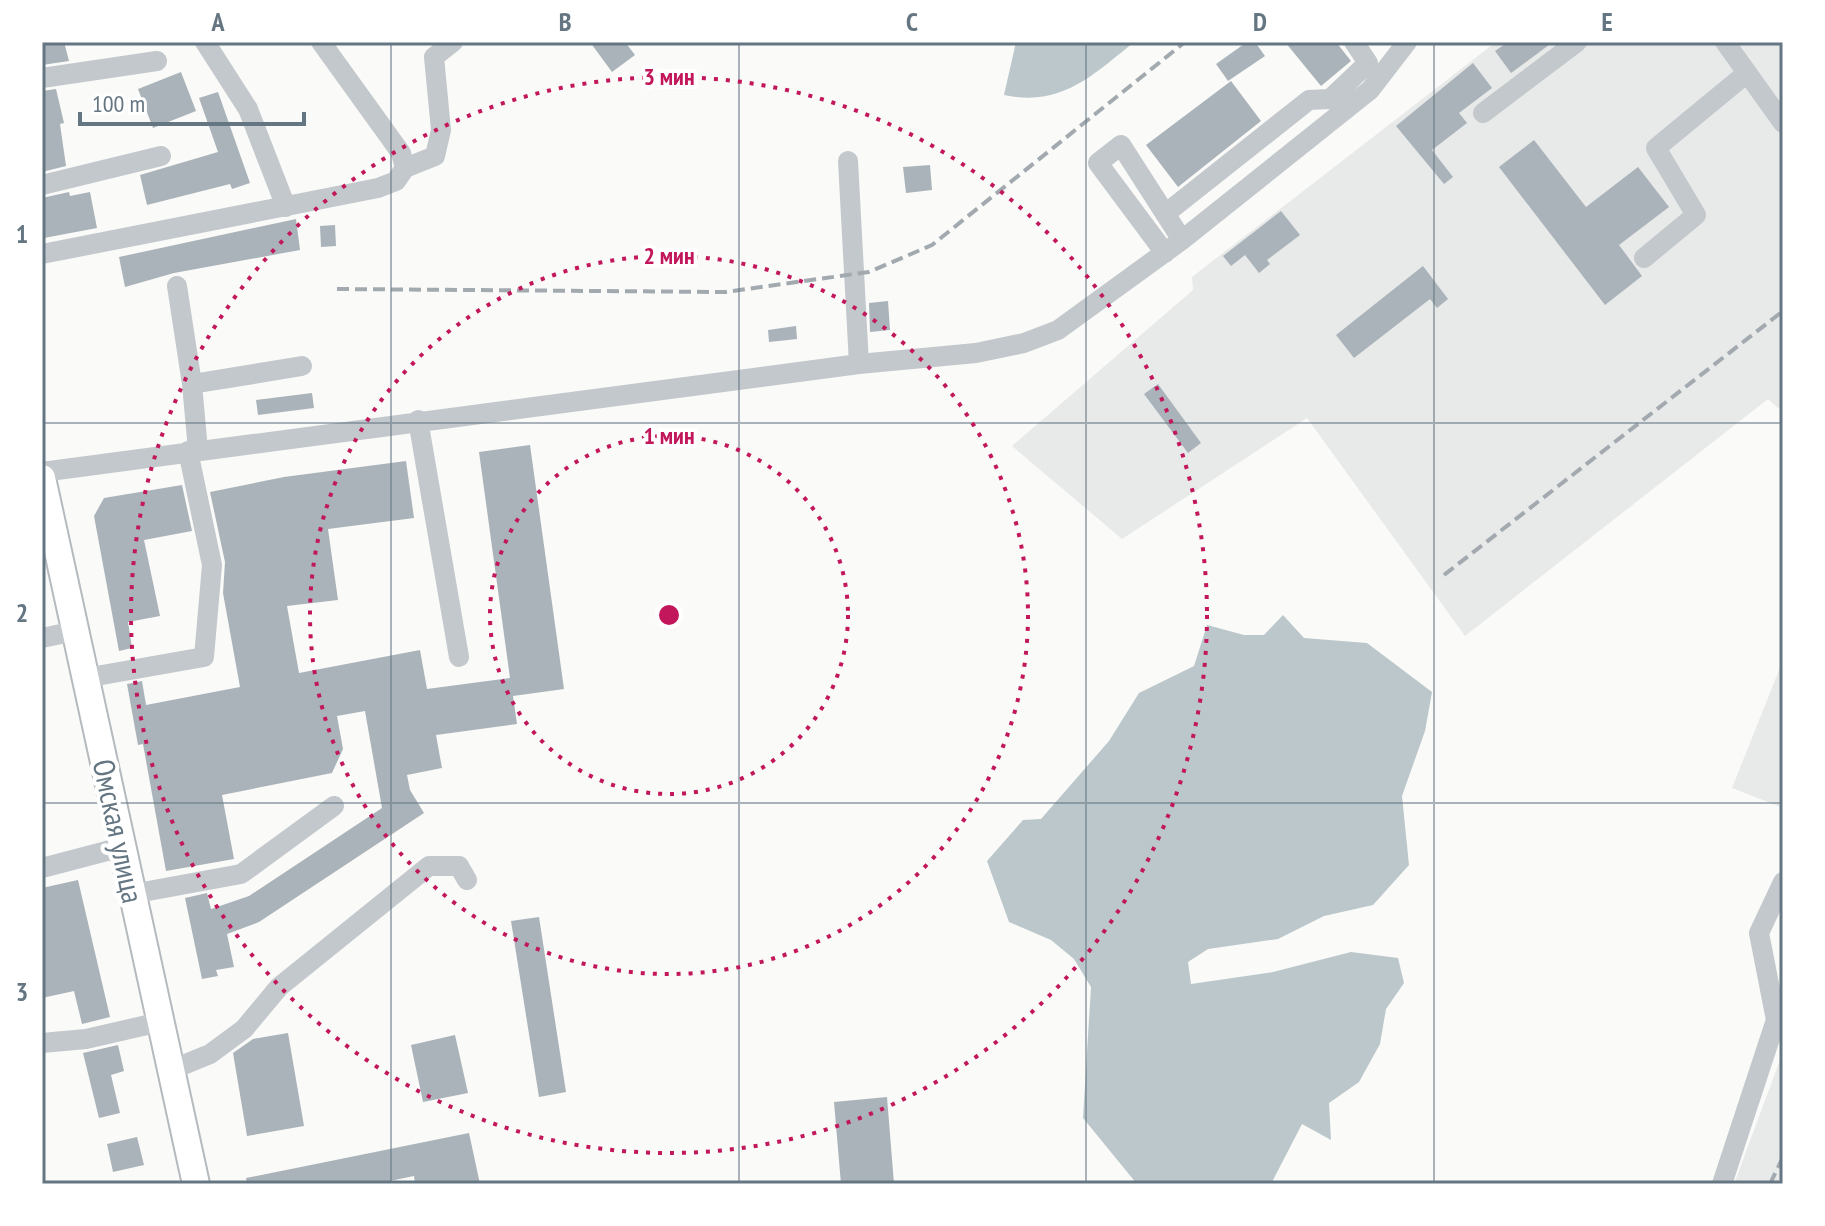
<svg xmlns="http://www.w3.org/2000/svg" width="1825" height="1226" viewBox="0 0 1825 1226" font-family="'PT Sans Narrow',sans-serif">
	<rect width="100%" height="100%" fill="#fafaf8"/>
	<path fill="#e8e9e9" d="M1496,42H1783V406L1779,409L1768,399L1465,636L1307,418L1122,539L1012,446L1193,290L1192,277Z
		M1783,660V808L1732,788Z
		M1783,1052V1184H1734Z"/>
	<path fill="#bbc7cb" d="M1016,42H1134C1092,76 1061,107 1004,95Z
		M1283,615L1304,638L1367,643L1432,692L1425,731L1402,796L1409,865L1373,905L1324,916L1278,939L1208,949L1188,962L1191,984L1273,972L1351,952L1398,958L1404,983L1386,1009L1380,1044L1359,1082L1329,1103L1331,1140L1302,1124L1271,1184H1137L1083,1118L1091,987L1074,959L1051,940L1009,922L987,861L1023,820L1041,819L1109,741L1139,693L1194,666L1207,625L1244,635H1264Z"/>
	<path fill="#aab3b9" d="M42,42H64L69,61L42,65Z
		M590,42H625L635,55L612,72Z
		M1247,42H1255L1265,56L1228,81L1216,64Z
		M1285,42H1336L1351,61L1321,86Z
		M1508,42H1553L1511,73L1495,51Z
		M1473,63L1492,88L1459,113L1467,123L1432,150L1453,177L1444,184L1396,126Z
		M181,72L196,111L153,128L138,89Z
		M1231,81L1261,121L1178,187L1146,145Z
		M56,89L64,123L60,124L66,166L42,172V91Z
		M218,92L250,183L232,189L230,184L147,205L140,175L218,152L199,98Z
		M1534,140L1586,207L1638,167L1669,207L1619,245L1642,276L1605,305L1499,167Z
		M930,165L932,190L906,193L903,167Z
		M69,192L70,196L90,192L97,228L44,238L42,198Z
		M1281,211L1300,235L1267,260L1270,264L1259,273L1245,255L1231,266L1223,256Z
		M296,219L300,250L174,273L125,287L119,257Z
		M335,225L336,246L321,247L320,226Z
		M1423,266L1448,299L1437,308L1430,299L1354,358L1336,335Z
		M888,301L890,330L870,332L869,303Z
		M796,326L797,339L769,342L768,330Z
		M1158,384L1201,443L1188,453L1144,394Z
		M312,393L314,408L258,415L256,400Z
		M530,445L564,689L513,696L517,724L436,735L442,768L407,775L410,790L424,813L259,922L227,934L234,967L216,970L218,976L202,979L185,898L207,893L211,909L249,896L382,808L365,711L337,716L343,749L332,773L222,795L234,859L166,871L143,744L138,745L127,684L142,681L146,705L240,687L223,593L225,562L210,492L284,477L406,461L414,518L328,529L338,600L287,606L299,673L420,650L427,689L510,678L479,452Z
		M182,485L192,531L144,540L160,616L128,622L132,648L119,651L94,516L104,498Z
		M78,880L110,1017L82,1024L74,991L42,998V888Z
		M539,917L566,1092L539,1097L511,921Z
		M288,1033L304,1126L247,1136L233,1053L253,1039Z
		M455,1035L468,1093L423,1102L411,1045Z
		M118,1045L124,1071L111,1075L120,1113L99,1118L83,1053Z
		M887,1097L894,1184H841L834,1102Z
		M469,1133L480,1184H415L414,1176L375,1184H247L246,1178Z
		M137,1137L144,1165L113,1172L107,1144Z"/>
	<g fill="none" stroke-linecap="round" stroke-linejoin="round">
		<defs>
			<path id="major" d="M42,478L196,1184"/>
		</defs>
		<use href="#major" stroke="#b5babe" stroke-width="30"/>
		<path stroke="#c3c8cc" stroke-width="20" d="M205,42L248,109L286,207
			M1725,42L1783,123
			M42,78L157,61
			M1483,113L1577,42
			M848,161L859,364
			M405,168L435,156L441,130L434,57L453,42
			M42,185L161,156
			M1165,214L1309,100L1330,99L1368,63L1354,42
			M1165,253L1098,163L1121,145L1182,240
			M42,254L378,188L396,181L405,168L401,153L321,42
			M1644,258L1696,215L1656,148L1747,73
			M177,286L192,384
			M418,420L459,657
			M198,450L192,384L302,366
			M42,472L859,364L976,353L1024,343L1058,330L1182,240L1370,90L1407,42
			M42,638L75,631
			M85,678L204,657L212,565L188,451
			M42,868L122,847
			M132,894L241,874L334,806
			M42,1043L86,1039L160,1022
			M171,1070L210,1054L244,1029L279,987L429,866H459L467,880
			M1722,1184L1776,1020L1759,933L1783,882"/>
		<use href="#major" stroke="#fff" stroke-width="26"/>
		<path stroke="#a2aab0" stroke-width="4" stroke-dasharray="12 6" stroke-linecap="butt" d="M337,289L725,292L869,272L932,245L1185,42
			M1444,575L1783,311
			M1770,1184L1783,1157"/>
	</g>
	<path fill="none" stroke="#657683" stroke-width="2" stroke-opacity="0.55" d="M391,42V1184M739,42V1184M1086,42V1184M1434,42V1184M42,423H1783M42,803H1783"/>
	<g fill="none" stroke="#c2185b" stroke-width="4" stroke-dasharray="4 8">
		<circle cx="669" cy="615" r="179"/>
		<circle cx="669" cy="615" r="359"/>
		<circle cx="669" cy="615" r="538"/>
	</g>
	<g text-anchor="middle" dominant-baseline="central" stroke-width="8" stroke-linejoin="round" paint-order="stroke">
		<g font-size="30" fill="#657683" stroke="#fff">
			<text transform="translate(119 831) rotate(78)">Омская улица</text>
		</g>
	</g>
	<circle cx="669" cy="615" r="12" fill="#c2185b" stroke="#fff" stroke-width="4"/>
	<g font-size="24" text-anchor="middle" font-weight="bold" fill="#c2185b" stroke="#fff" stroke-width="8" stroke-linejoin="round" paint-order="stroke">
		<text x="669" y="85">3 мин</text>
		<text x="669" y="264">2 мин</text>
		<text x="669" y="444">1 мин</text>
	</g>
	<rect width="1825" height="1226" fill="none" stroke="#ffffff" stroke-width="88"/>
	<path d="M80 112v12h224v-12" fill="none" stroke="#657683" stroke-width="4"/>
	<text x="92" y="112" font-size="24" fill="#657683" stroke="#ffffff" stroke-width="6" paint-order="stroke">100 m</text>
	<rect x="44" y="44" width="1737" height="1138" fill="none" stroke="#657683" stroke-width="3"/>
	<g font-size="26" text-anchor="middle" font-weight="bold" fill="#657683">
		<text x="218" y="31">A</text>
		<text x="565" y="31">B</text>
		<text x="912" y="31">C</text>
		<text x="1260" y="31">D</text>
		<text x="1607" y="31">E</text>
		<text x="22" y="243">1</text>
		<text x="22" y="622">2</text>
		<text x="22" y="1001">3</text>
	</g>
</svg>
